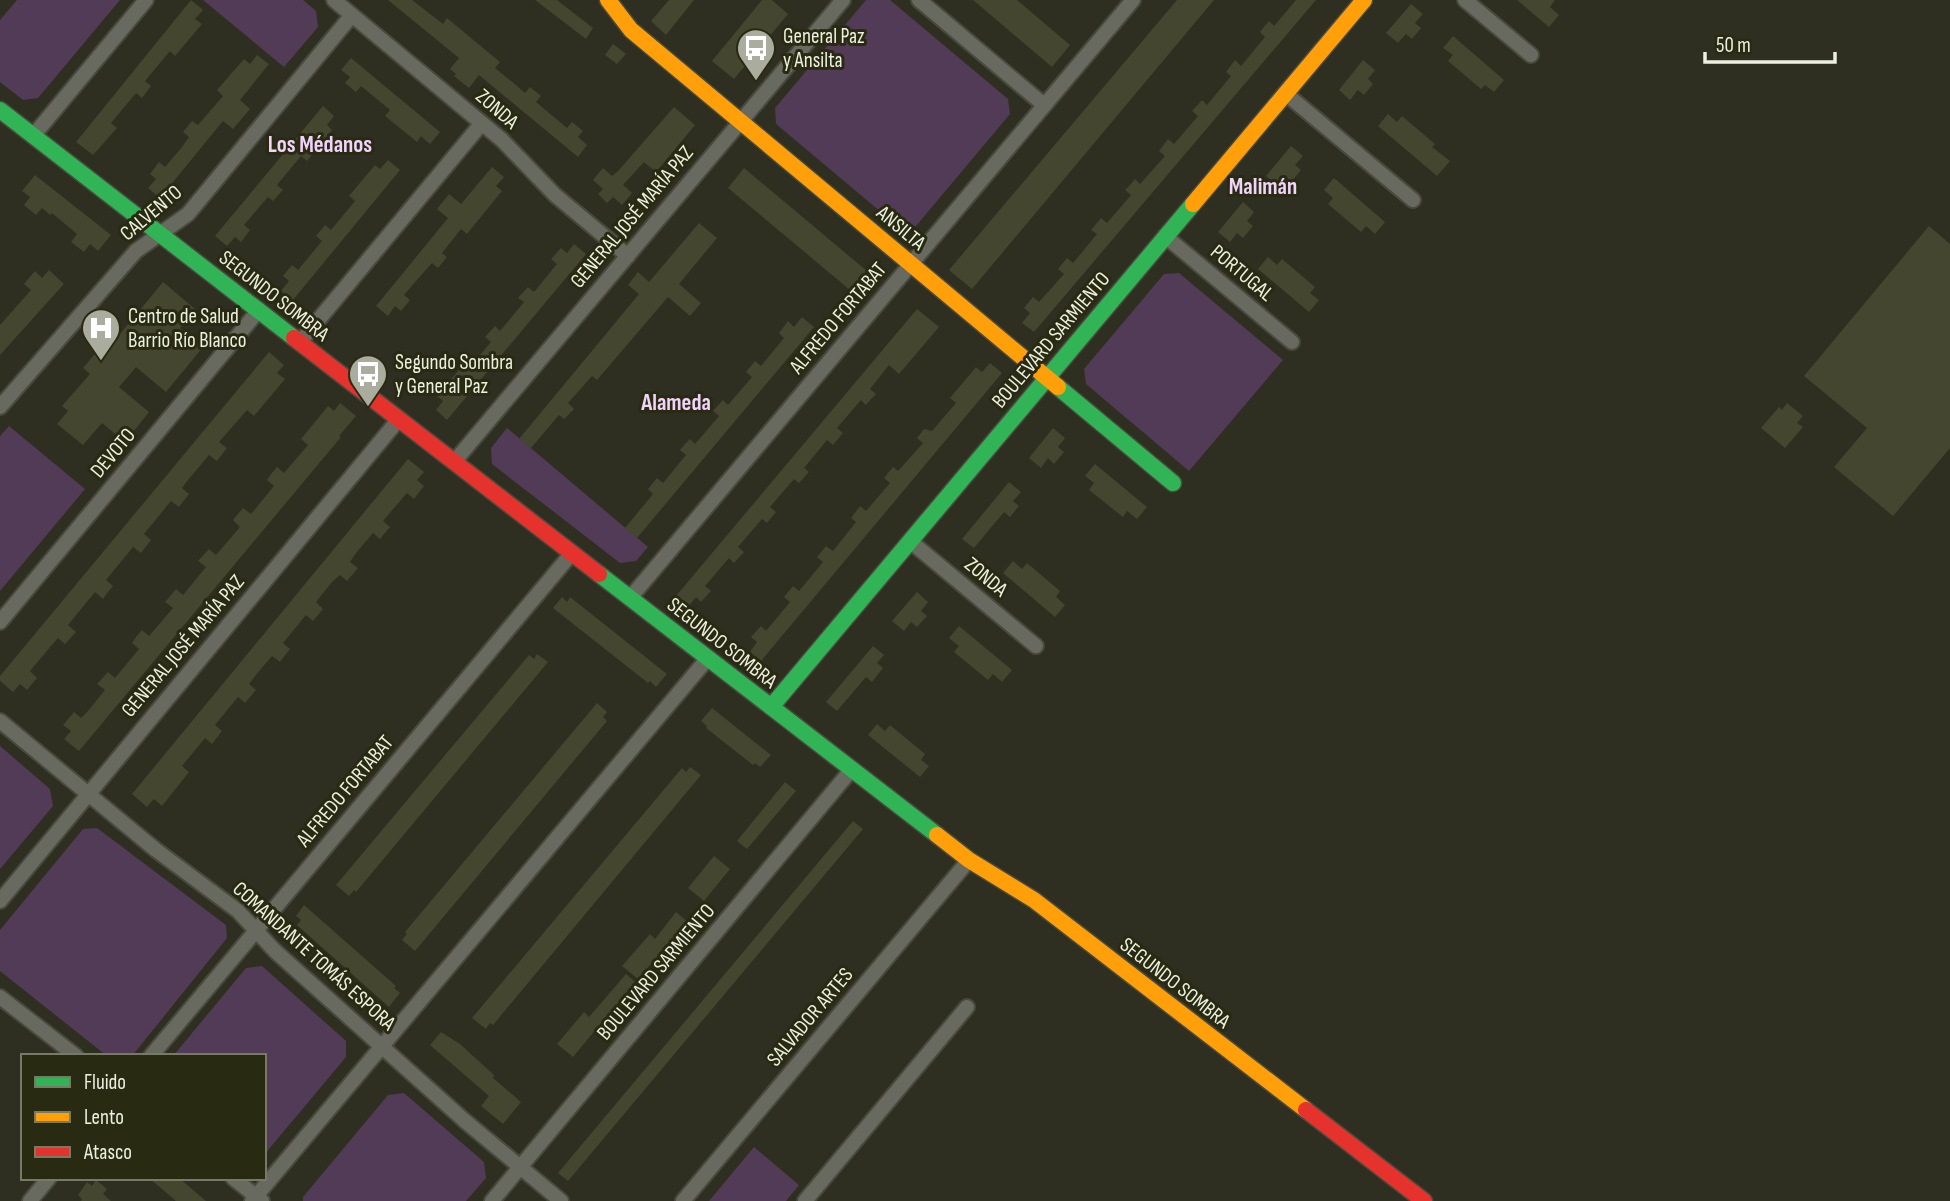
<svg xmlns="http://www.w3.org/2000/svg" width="1950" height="1201" viewBox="0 0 1950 1201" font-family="'Sofia Sans Condensed',sans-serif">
	<rect width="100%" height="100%" fill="#2e2f21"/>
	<path fill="#513b57" d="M17,0H120L38,98L23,100L0,82V20Z
		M203,0H303L316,11L318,27L284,67Z
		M866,0H890L1008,99L1010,114L916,226L900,228L776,124L775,108Z
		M1179,273L1283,360L1189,471L1086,384L1084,369L1164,274Z
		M9,426L85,489L0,591V436Z
		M507,428L648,547L636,561L620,563L492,464L491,448Z
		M0,746L50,789L53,806L0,869Z
		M97,828L226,925L227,938L132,1056H107L0,971V930L83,829Z
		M262,966L346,1041V1057L264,1155V1056H173L246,968Z
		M404,1093L484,1162L486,1178L466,1201H303V1197L388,1095Z
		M754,1147L799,1185L786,1201H709Z"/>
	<path fill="#44462f" d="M191,0L203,10L195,19L202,24L175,56L170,51L145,81L151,86L142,98L136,93L111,123L117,128L93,155L76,142Z
		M388,0H412L443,24L447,18L500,62L495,68L516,85L525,93L530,87L541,96L536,102L567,128L572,122L583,131L578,137L587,145L578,157L479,75L469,88L454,76L456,74L450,69L459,58Z
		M535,0H557L593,28L586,39Z
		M669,0H694L666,35L651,21Z
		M762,0H772L788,14L734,79L712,61Z
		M973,0H1017L1070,45L1052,67Z
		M1177,0H1214L972,289L949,270Z
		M1296,0H1316L1034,332L1022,323L1030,313L1024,308L1033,297L1039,302L1064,274L1058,269L1067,258L1073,263L1097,234L1091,230L1101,218L1107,223L1131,195L1125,190L1130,185L1135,179L1140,184L1165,156L1159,151L1168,139L1174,144L1198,116L1192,111L1202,100L1207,105L1231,76L1226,72L1235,60L1241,66L1265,37L1260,32L1264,27L1269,21L1274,26Z
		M1517,0H1555L1550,7L1559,15L1549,27Z
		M1411,4L1423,14L1415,23L1421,28L1412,39L1406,34L1398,43L1386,33Z
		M1453,36L1504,80L1494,92L1485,85L1481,89L1448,61L1453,55L1443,48Z
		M613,44L626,54L617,64L605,55Z
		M257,55L269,64L240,100L250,109L233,129L223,121L160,198L148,188L156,179L150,174L159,162L165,167L182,147L189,137L183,132L192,121L198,125L223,96L217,90L244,59L250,64Z
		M351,58L440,132L430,144L421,136L417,142L385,116L390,110L361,86L356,92L345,83L350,77L341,70Z
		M1363,60L1375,70L1368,79L1373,84L1364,95L1358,90L1350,100L1339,90Z
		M323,106L334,116L327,125L332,130L307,161L301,156L277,185L283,190L273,201L268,197L244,225L250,230L241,242L235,237L227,246L215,236Z
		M674,107L695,125L656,172L644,162L623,185L632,193L622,205L613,197L607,203L598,194L603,189L593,180L603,168L612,176L618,171Z
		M1388,114L1397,122L1402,116L1435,144L1432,147L1450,161L1437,176L1378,126Z
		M1291,146L1303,156L1295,165L1301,170L1291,182L1285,176L1278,186L1266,176Z
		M388,160L400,170L293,300L281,291L289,281L283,276L292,265L298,270L322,241L316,236L325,225L331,230L355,201L349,196L375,165L380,169Z
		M492,167L504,177L496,186L502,191L467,234L461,229L442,253L447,257L438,268L432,263L424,272L404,295L410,300L401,311L395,306L388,316L376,306L448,218L437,209L449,194L461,204Z
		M744,168L867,271L850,290L728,188Z
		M35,175L111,235L98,251L90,244L84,252L71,242L77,234L52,213L50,215L42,208L36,215L24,205L30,197L22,191Z
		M1334,178L1385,222L1375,234L1366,226L1361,232L1328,204L1333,198L1324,190Z
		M1243,202L1254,212L1247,221L1253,226L1243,238L1237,233L1230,242L1218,232Z
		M699,223L717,238L679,284L701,303L690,316L668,297L597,380L592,376L568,403L574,409L564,419L559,415L531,448L519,439L639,294L628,285L638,272L649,282Z
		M1929,226L1950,244V448L1893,516L1834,467L1867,428L1804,376Z
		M574,244L586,254L447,420L436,410L443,401L437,396L464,364L469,368L491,342L485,337L495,326L500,331L524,302L518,298L528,287L534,292L557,264L551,259L561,248L567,253Z
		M1268,257L1277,265L1282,259L1315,287L1310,293L1319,300L1309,312L1258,269Z
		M49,270L64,284L0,355V325L31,290L24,284L35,271L42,278Z
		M163,282L195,309L180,328L203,347L166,392L136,367L119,387L149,412L125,442L102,423L83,445L57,424L68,411L62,406L90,374L83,368L105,342L110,346Z
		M917,309L939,327L899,374L889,365L870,389L876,394L871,399L866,405L861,400L837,428L843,433L833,445L827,440L804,468L809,472L799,483L794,479L770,507L776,512L767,523L762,519L738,547L744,552L734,563L729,558L705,586L711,591L701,602L696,597L688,607L676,596Z
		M802,317L814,327L637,538L625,528L653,494L648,489L657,478L663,483L686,455L680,450L685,444L690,439L695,444L719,416L713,411L723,400L728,405L752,377L746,372L755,361L761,366L784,338L779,333L788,321L794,327Z
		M269,352L284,365L277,373L285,379L254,416L247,410L219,442L227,448L217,461L209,455L188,480L182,488L189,494L179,507L171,501L144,534L151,540L141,553L133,547L106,580L113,586L108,592L103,599L95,592L68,625L76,632L65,644L58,638L51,646L30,671L37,678L27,690L20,684L13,692L0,681V676Z
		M990,363L1002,373L761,661L750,652L757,642L751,637L761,626L766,631L790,602L784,597L793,586L799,591L823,562L817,557L826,546L833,551L856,522L851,518L860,506L866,511L890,483L884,478L893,467L898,471L923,443L917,438L924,429L932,431L956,403L950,398L976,367L982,372Z
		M340,403L356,416L339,436L341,437L79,751L64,739L71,731L63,725L74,712L81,718L88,711L105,690L97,684L108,672L115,678L139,649L132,643L136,637L142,630L149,636L173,608L165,602L176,589L183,595L206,567L198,561L209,549L216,555L240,527L233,520L243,508L251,514L274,486L267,480L271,474L277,467L284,473L308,445L301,439L328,406L334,411Z
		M1787,403L1803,416L1797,423L1803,427L1785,448L1761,428L1779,407L1782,410Z
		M1053,428L1065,438L1058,447L1064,452L1054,464L1048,458L1041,468L1029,458Z
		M408,459L424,472L417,480L424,486L414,499L407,493L383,521L390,527L380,539L373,533L356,553L350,562L358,568L347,581L340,575L332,582L316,602L323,609L313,621L306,615L283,643L290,649L280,662L272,656L255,676L249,684L256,690L245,703L238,697L215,725L222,731L212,744L205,738L182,766L189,772L162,806L154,799L147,807L132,794Z
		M1095,464L1147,507L1137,519L1127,511L1123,517L1089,490L1094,483L1085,476Z
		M1009,482L1021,492L1013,501L1019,506L1010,517L1004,512L974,548L962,539Z
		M1013,561L1022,569L1027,563L1060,591L1056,597L1065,605L1055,617L1003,573Z
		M917,592L928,602L921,611L927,616L917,627L911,622L904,631L892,621Z
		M562,597L567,602L570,597L667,674L656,687L650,681L648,683L553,608Z
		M959,626L1012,670L1002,682L993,674L988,680L954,652L959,646L949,638Z
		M873,646L884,655L877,663L883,668L872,682L866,677L837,711L826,702Z
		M537,654L548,662L356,892L354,890L349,896L336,885L529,655L534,659Z
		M597,703L607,712L603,717L607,721L415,951L402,940L407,934L405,932Z
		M712,708L771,755L760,767L755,763L753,765L706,728L707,726L701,721Z
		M877,724L885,731L890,725L925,754L921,760L929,766L920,777L868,735Z
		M690,767L701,775L493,1025L490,1023L486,1029L472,1018L682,768L686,772Z
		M785,782L796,791L747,849L737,841Z
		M853,821L863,829L568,1181L558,1173Z
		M714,856L730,869L704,901L688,888Z
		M304,905L396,986L394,988L400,993L389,1007L297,925L301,920L296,916Z
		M676,912L687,921L638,979L622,966L650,934L655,939Z
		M626,974L635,982L573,1057L557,1044L584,1012L589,1017Z
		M441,1032L460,1044L494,1075L493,1078L521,1102L503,1124L481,1106L489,1096L430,1045Z
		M149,1178H179L206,1201H176Z
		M96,1180L107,1189L103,1194L111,1201H81L82,1199L78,1195L87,1182L92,1186Z"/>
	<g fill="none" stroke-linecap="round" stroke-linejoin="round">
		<defs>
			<path id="street" d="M334,0L502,140L555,195L628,256
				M919,0L1044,105
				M1465,0L1531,55
				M1285,93L1413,200
				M33,136L146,0
				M1165,236L1292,342
				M300,342L482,123
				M0,407L136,251L188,214L352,15
				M454,462L843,0
				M910,541L1036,646
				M630,598L1133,0
				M0,622L259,310
				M0,721L156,850L238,911L275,951L465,1121L561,1201
				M0,901L399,419
				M0,997L76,1056
				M151,1056L572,553
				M233,1178L262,1201
				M30,1201L49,1178
				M252,1201L708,658
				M492,1201L852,769
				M683,1201L969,860
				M805,1201L967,1007"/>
			<path id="fast" d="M0,110L294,338
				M1058,387L1173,483
				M599,574L937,835
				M771,707L1193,204"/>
			<path id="slow" d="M608,0L631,30L1058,387
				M1193,204L1364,0
				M937,835L969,860L1034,900L1306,1110"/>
			<path id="jam" d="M294,338L599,574
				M1306,1110L1424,1201"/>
		</defs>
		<use href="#street" stroke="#494a3e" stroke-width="18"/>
		<use href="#fast" stroke="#494a3e" stroke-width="19"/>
		<use href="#slow" stroke="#494a3e" stroke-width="19"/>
		<use href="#jam" stroke="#494a3e" stroke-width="19"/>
		<use href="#street" stroke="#696a5f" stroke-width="14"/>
		<use href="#fast" stroke="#30b455" stroke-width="16"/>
		<use href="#slow" stroke="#ff9f0a" stroke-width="16"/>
		<use href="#jam" stroke="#e5322d" stroke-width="16"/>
	</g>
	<defs>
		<symbol id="bus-pin" viewBox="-11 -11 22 30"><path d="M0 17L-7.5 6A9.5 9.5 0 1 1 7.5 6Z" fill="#aaac9d" stroke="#282b11"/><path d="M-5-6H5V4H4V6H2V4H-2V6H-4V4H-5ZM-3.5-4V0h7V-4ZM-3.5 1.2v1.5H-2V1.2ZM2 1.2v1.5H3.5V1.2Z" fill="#fff"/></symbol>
		<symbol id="hospital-pin" viewBox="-11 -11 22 30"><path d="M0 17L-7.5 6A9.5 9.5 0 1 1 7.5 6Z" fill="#aaac9d" stroke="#282b11"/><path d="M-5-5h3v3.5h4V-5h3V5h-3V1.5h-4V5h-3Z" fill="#fff"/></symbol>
	</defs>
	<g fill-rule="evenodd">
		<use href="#bus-pin" x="734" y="26" width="44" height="60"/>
		<use href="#hospital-pin" x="79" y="306" width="44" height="60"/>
		<use href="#bus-pin" x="346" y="352" width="44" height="60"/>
	</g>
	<g text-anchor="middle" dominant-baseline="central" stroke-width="6" stroke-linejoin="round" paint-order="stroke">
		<g font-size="21" fill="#edf0e0" stroke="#282b11" text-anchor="start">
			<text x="783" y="36">General Paz<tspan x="783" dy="24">y Ansilta</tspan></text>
			<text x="128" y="316">Centro de Salud<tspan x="128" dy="24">Barrio Río Blanco</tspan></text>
			<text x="395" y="362">Segundo Sombra<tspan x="395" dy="24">y General Paz</tspan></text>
		</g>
		<g font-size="21" fill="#edf0e0" stroke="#282b11">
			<text transform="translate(497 109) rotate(41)">ZONDA</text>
			<text transform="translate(151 213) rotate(-40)">CALVENTO</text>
			<text transform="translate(632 217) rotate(-50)">GENERAL JOSÉ MARÍA PAZ</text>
			<text transform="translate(901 228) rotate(40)">ANSILTA</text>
			<text transform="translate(1242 273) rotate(40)">PORTUGAL</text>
			<text transform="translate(274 296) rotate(38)">SEGUNDO SOMBRA</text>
			<text transform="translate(838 318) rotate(-50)">ALFREDO FORTABAT</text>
			<text transform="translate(1051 340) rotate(-50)">BOULEVARD SARMIENTO</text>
			<text transform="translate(113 453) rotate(-50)">DEVOTO</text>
			<text transform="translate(986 577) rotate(40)">ZONDA</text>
			<text transform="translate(722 643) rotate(38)">SEGUNDO SOMBRA</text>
			<text transform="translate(183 646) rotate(-50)">GENERAL JOSÉ MARÍA PAZ</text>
			<text transform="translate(345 791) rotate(-50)">ALFREDO FORTABAT</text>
			<text transform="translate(314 956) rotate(42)">COMANDANTE TOMÁS ESPORA</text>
			<text transform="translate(656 972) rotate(-50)">BOULEVARD SARMIENTO</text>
			<text transform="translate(1175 983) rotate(38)">SEGUNDO SOMBRA</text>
			<text transform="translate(810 1017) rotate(-50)">SALVADOR ARTES</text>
		</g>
		<g font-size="23" font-weight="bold" fill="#f1d4fb" stroke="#282b11">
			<text x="320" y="145">Los Médanos</text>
			<text x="1263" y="187">Malimán</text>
			<text x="676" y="403">Alameda</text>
		</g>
	</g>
	<rect x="21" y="1054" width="245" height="126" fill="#282b11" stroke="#777a64" stroke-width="2"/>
	<rect x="35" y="1077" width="35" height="10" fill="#30b455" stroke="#777a64" stroke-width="2"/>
	<text x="84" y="1089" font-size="21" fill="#edf0e0">Fluido</text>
	<rect x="35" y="1112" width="35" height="10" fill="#ff9f0a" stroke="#777a64" stroke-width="2"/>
	<text x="84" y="1124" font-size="21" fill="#edf0e0">Lento</text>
	<rect x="35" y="1147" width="35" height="10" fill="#e5322d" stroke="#777a64" stroke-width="2"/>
	<text x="84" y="1159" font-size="21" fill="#edf0e0">Atasco</text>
	<path d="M1705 52v10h130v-10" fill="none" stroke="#edf0e0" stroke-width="3.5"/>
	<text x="1716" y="52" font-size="21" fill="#edf0e0" stroke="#282b11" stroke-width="5" paint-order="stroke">50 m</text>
</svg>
